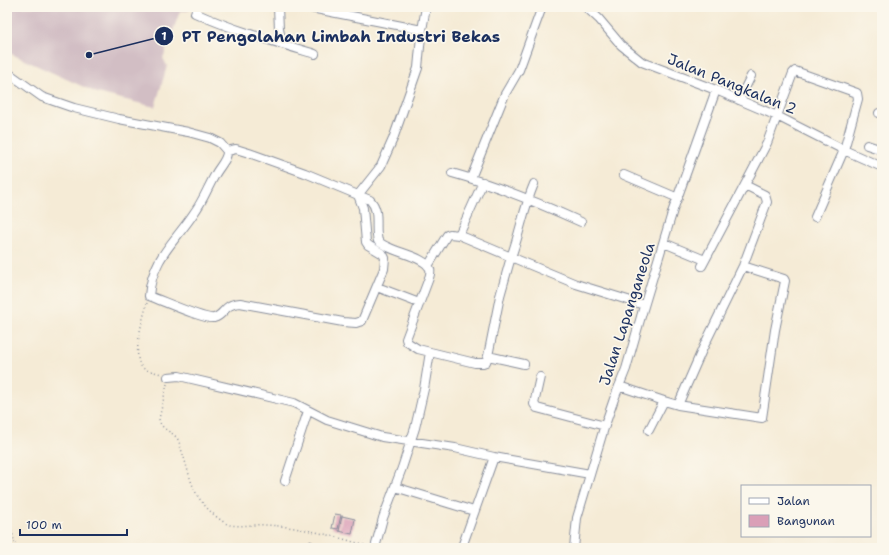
<svg xmlns="http://www.w3.org/2000/svg" width="889" height="555" viewBox="0 0 889 555" font-family="'Shantell Sans',sans-serif">
	<rect width="100%" height="100%" fill="#fbf7ec"/>
	<filter id="ink" filterUnits="userSpaceOnUse"><feTurbulence type="fractalNoise" baseFrequency=".025" numOctaves="2"/><feDisplacementMap in="SourceGraphic" scale="8" xChannelSelector="R" yChannelSelector="G"/><feConvolveMatrix kernelMatrix="1 2 1 2 8 2 1 2 1" color-interpolation-filters="sRGB"/></filter>
	<filter id="wash" filterUnits="userSpaceOnUse"><feTurbulence type="fractalNoise" baseFrequency=".012" numOctaves="4" result="noise"/><feDisplacementMap in="SourceGraphic" scale="16" xChannelSelector="R" yChannelSelector="G"/><feGaussianBlur stdDeviation="0.9" result="paint"/><feColorMatrix in="noise" values="0 0 0 0 0 0 0 0 0 0 0 0 0 0 0 0 0 1.4 0 .05"/><feComposite in="paint" operator="in"/></filter>
	<g filter="url(#wash)">
		<rect width="100%" height="100%" fill="#f5ebd6"/>
		<path fill="#d2bec4" d="M10,7H192L188,11H180L163,58L167,66L155,107L97,93L7,52V21Z"/>
		<g id="blocks">
			<path fill="#da9fb7" d="M335,514L341,515L338,529L332,528Z
				M342,516L355,519L352,534L339,531Z
				M310,541L317,544L315,548H307Z"/>
		</g>
	</g>
	<g filter="url(#ink)">
		<use href="#blocks" fill-opacity="0" stroke="#888d9a" stroke-width="1"/>
		<g fill="none" stroke-linecap="round" stroke-linejoin="round">
			<defs>
				<path id="minor" d="M197,7L195,13C233,30 275,42 315,54
					M278,7L279,29L282,44
					M306,7L422,30
					M586,7L599,19L621,45L642,62L716,90L777,116L844,150L882,167
					M7,72L42,97L74,108L119,119L188,132L210,138L220,143L227,151C228,159 219,167 215,175C208,187 203,201 194,213C175,242 152,258 149,296C161,300 205,320 214,318C225,315 223,304 240,303L343,322L356,323L362,321L384,269L385,258L383,254L368,245L366,242L363,208L358,195
					M739,100L751,76
					M879,113L882,114
					M867,145L882,150
					M227,151L236,149L249,153L305,173L370,200C381,211 374,227 378,241C389,252 426,256 430,269C431,272 430,275 429,278L406,339L407,342L418,349L475,363H483L486,362L488,356L500,296L511,257L459,235L450,234L447,235L428,266
					M452,173C496,185 539,203 581,222
					M624,175L678,198
					M471,178L505,94L519,70L542,7
					M534,184C524,207 520,233 511,257L576,284L644,305
					M358,195L381,166L393,139L418,68L421,36L426,7
					M459,235L483,182
					M664,243L705,260
					M702,266L767,143L793,73L795,71L857,93L858,99L844,150L815,217
					M377,287L419,303
					M488,356L524,364
					M168,377L179,376L294,403L327,420L382,437L455,448L494,457L590,474
					M540,377L534,404L537,408L605,426
					M619,386L664,401
					M678,405L762,418L775,330L785,281L784,279L743,266
					M649,430L664,401L678,405L703,348L743,266L767,202L765,195L745,185
					M285,481L308,411
					M395,487L474,511
					M463,544L494,457
					M375,548L383,518L402,468L415,428L424,389L430,352
					M574,548L577,518L604,428L614,399L626,369L642,313L673,210L716,90"/>
			</defs>
			<use href="#minor" stroke="#888d9a" stroke-width="10"/>
			<path stroke="#888d9a" stroke-width="1.5" stroke-dasharray="1 3" stroke-linecap="butt" d="M147,303C144,316 130,358 143,368C147,371 155,372 161,374
				M167,384L159,419C161,430 170,430 177,438C179,441 180,445 181,449C188,467 190,487 202,502C207,509 222,523 230,525C242,527 255,524 267,525C301,527 335,536 367,546
				M7,520L10,523L16,548"/>
			<use href="#minor" stroke="#fff" stroke-width="8"/>
		</g>
	</g>
	<g text-anchor="middle" dominant-baseline="central" stroke-width="3.5" stroke-linejoin="round" paint-order="stroke">
		<g font-size="15" fill="#1b2f5e" stroke="#fbf7ec">
			<text transform="translate(732 84) rotate(22)">Jalan Pangkalan 2</text>
			<text transform="translate(627 314) rotate(-72)">Jalan Lapanganeola</text>
		</g>
	</g>
	<path fill="none" stroke="#1b2f5e" stroke-width="1.5" d="M89 55L164 36"/>
	<g fill="#1b2f5e" stroke="#fbf7ec" stroke-width="1.5">
		<circle cx="89" cy="55" r="4"/>
		<circle cx="164" cy="36" r="10"/>
	</g>
	<g font-size="12" text-anchor="middle" font-weight="bold" fill="#fff">
		<text x="164" y="40">1</text>
	</g>
	<g font-size="16" text-anchor="middle" font-weight="bold" fill="#1b2f5e" stroke="#fbf7ec" stroke-width="3.5" stroke-linejoin="round" paint-order="stroke">
		<text x="341" y="42">PT Pengolahan Limbah Industri Bekas</text>
	</g>
	<rect width="889" height="555" fill="none" stroke="#fbf7ec" stroke-width="24"/>
	<rect x="741" y="485" width="130" height="52" fill="#fbf7ec" stroke="#a1a7b3"/>
	<rect x="749" y="498" width="20" height="6" fill="#ffffff" stroke="#a1a7b3"/>
	<text x="777" y="505" font-size="12" fill="#1b2f5e">Jalan</text>
	<rect x="749" y="515" width="20" height="12" fill="#da9fb7" stroke="#a1a7b3"/>
	<text x="777" y="525" font-size="12" fill="#1b2f5e">Bangunan</text>
	<path d="M20 529v6h107v-6" fill="none" stroke="#1b2f5e" stroke-width="2"/>
	<text x="26" y="529" font-size="12" fill="#1b2f5e" stroke="#fbf7ec" stroke-width="3" paint-order="stroke">100 m</text>
</svg>
